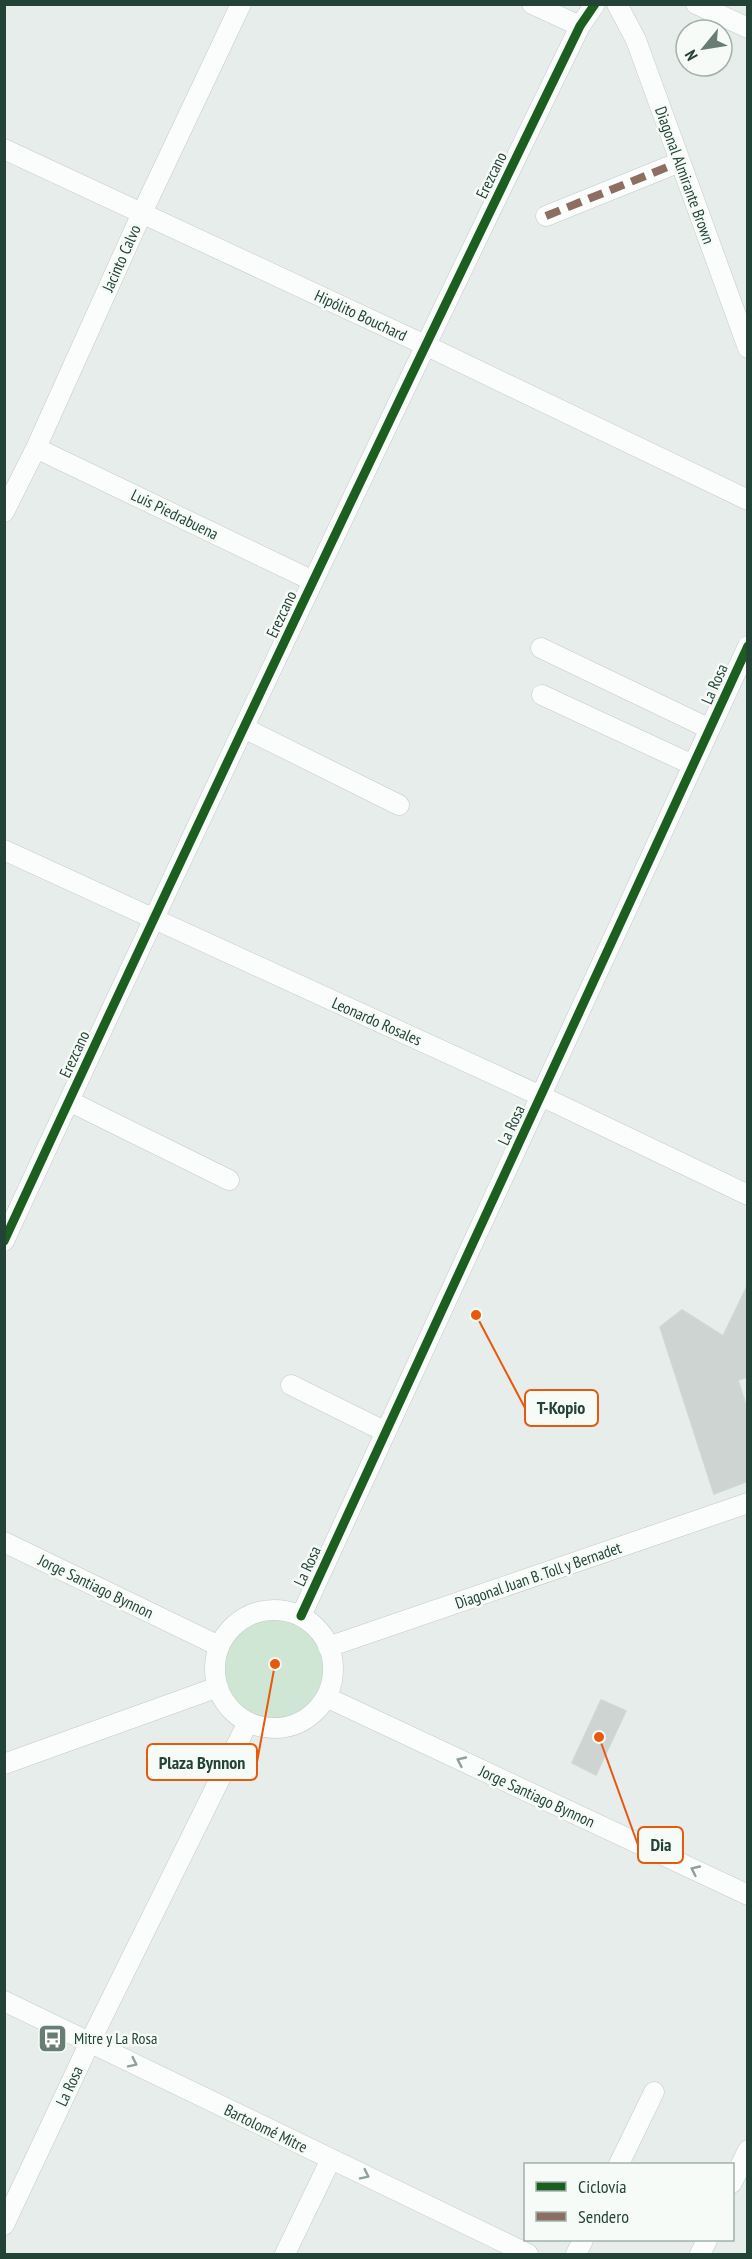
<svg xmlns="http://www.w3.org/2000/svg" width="752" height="2259" viewBox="0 0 752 2259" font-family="'PT Sans Narrow',sans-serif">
	<rect width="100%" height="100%" fill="#e7edea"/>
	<path fill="#d0e6d4" d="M224 1668a51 51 0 1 1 102 0a51 51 0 1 1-102 0Z"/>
	<path fill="#ced4d1" stroke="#d0d6d3" stroke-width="1.5" d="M748,1284V1377L738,1380L748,1412V1481L714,1494L660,1327L682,1310L723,1336Z
		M601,1700L626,1711L596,1775L572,1763Z"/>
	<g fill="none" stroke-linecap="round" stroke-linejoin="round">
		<defs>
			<path id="minor" d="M532,4L580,26
				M617,4L636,40L748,348
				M696,4L748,28
				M4,149L425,345L748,500
				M546,216L680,162
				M36,448L313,581
				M4,512L36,448L142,213L241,4
				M541,648L710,729
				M542,695L693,765
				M244,728L399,805
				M4,850L541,1096L748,1195
				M69,1101L229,1180
				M4,1241C192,834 384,429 580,26L595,4
				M291,1385L386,1432
				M4,1542L219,1646
				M215 1669a59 59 0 1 1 118 0a59 59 0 1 1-118 0Z
				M301,1616L748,646
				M328,1647L748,1503
				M326,1697L748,1895
				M4,1764L218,1687
				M4,2001L528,2254
				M619,2164L654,2092
				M732,2183L748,2150
				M4,2225L90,2042L248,1722
				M285,2254L331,2159
				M576,2254L583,2240
				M700,2254L707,2240"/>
		</defs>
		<use href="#minor" stroke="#c4cac7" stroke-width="21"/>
		<use href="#minor" stroke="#fbfcfc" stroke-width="20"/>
		<path stroke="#8d6e63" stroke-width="8" stroke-dasharray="15 8" stroke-linecap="butt" d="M546,216L680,162"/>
		<defs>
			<path id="cycleway" d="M4,1241C192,834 384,429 580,26L595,4
				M301,1616L748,646"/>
		</defs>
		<use href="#cycleway" stroke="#f6fbf8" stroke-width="13"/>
		<use href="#cycleway" stroke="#1b5e20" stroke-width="9"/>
	</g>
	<defs><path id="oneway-chevron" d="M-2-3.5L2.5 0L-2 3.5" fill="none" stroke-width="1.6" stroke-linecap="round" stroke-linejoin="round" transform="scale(1.5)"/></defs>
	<g stroke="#8fa099">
		<use href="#oneway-chevron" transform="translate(461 1761) rotate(-155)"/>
		<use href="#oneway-chevron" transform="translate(695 1870) rotate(-155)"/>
		<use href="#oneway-chevron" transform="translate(133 2063) rotate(26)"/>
		<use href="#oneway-chevron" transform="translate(365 2175) rotate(26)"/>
	</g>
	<defs>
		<symbol id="bus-square" viewBox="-11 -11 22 22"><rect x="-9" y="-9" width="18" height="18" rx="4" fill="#687e75" stroke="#f6fbf8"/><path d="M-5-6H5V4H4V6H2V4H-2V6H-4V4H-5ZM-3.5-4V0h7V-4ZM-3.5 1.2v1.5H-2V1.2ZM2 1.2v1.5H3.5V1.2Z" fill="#fff"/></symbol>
	</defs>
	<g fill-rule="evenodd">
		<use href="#bus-square" x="36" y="2022" width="33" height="33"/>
	</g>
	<g text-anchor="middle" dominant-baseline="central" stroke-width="5" stroke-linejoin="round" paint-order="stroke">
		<g font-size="16" fill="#234336" stroke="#f6fbf8">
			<text transform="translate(491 175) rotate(-64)">Erezcano</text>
			<text transform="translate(685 175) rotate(70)">Diagonal Almirante Brown</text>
			<text transform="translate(121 258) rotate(-66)">Jacinto Calvo</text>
			<text transform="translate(361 315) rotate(25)">Hipólito Bouchard</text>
			<text transform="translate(175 514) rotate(26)">Luis Piedrabuena</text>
			<text transform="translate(281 614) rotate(-65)">Erezcano</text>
			<text transform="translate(714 684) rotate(-66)">La Rosa</text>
			<text transform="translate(377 1021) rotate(24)">Leonardo Rosales</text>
			<text transform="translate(74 1054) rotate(-65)">Erezcano</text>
			<text transform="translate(511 1125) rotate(-65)">La Rosa</text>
			<text transform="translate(307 1566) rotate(-65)">La Rosa</text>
			<text transform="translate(538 1575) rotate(-19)">Diagonal Juan B. Toll y Bernadet</text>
			<text transform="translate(96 1586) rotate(26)">Jorge Santiago Bynnon</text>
			<text transform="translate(537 1796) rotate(25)">Jorge Santiago Bynnon</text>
			<text transform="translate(69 2086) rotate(-65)">La Rosa</text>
			<text transform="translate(266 2128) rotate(26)">Bartolomé Mitre</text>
		</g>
		<g font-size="16" fill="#234336" stroke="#f6fbf8" text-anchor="start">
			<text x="74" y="2038">Mitre y La Rosa</text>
		</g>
	</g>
	<path fill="none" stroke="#e8590c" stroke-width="2" d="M476 1315L525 1408M275 1664L257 1762M599 1737L638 1845"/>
	<g fill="#e8590c" stroke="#f6fbf8" stroke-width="2">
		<circle cx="476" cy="1315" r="6"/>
		<circle cx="275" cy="1664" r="6"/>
		<circle cx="599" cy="1737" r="6"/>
	</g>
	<g fill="#f6fbf8" stroke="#e8590c" stroke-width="2">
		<rect x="525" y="1390" width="73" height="36" rx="6"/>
		<rect x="147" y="1744" width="110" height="36" rx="6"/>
		<rect x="638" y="1827" width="45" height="36" rx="6"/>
	</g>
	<g font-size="18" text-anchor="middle" font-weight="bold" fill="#234336">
		<text x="561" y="1414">T-Kopio</text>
		<text x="202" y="1769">Plaza Bynnon</text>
		<text x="661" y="1851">Dia</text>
	</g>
	<rect width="752" height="2259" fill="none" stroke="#234336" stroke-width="12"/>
	<rect x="524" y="2163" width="210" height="78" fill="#f6fbf8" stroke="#a2b1aa" stroke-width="1.5"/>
	<rect x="536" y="2182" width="30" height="9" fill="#1b5e20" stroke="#a2b1aa" stroke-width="1.5"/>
	<text x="578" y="2193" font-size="18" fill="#234336">Ciclovía</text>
	<rect x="536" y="2212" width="30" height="9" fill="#8d6e63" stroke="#a2b1aa" stroke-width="1.5"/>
	<text x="578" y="2223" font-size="18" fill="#234336">Sendero</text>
	<g transform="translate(704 48) rotate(240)"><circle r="28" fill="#f6fbf8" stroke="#a2b1aa" stroke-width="1.5"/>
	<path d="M0-4.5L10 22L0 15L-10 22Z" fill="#687e75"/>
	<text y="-9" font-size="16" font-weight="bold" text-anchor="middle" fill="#234336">N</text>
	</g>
</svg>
